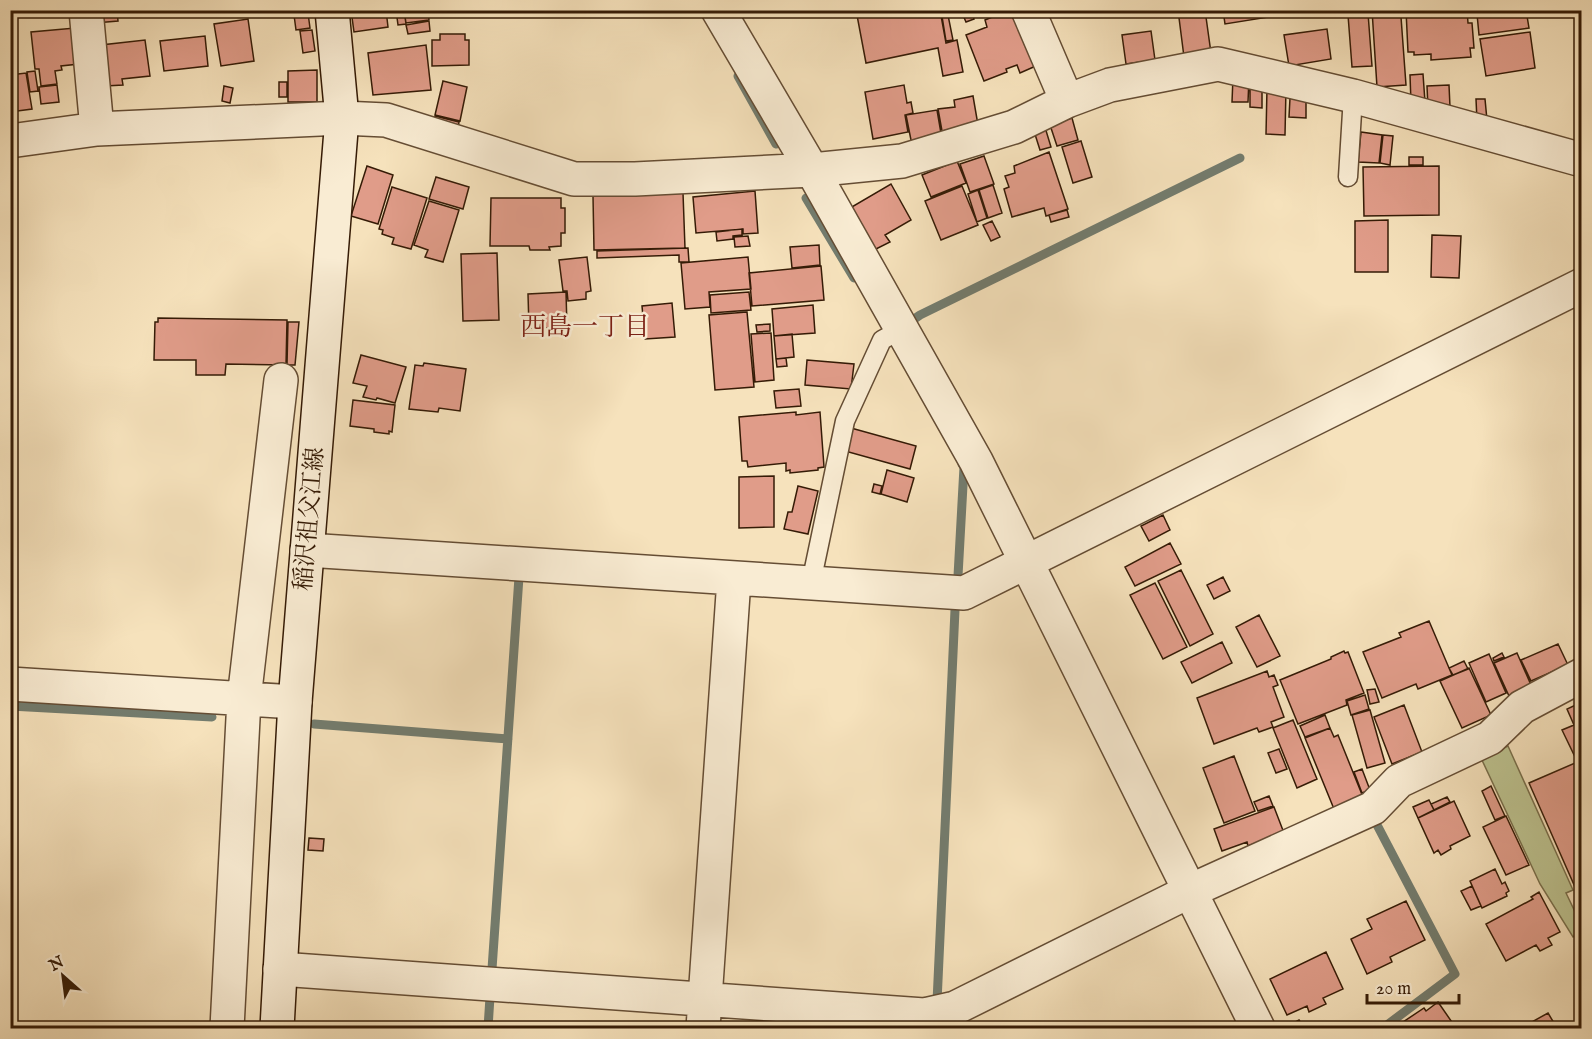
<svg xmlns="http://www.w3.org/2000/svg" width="1592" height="1039" viewBox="0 0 1592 1039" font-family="'IM FELL English','Noto Serif JP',serif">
	<rect width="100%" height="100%" fill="#f6e2bc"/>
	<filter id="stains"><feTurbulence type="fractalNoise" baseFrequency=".00333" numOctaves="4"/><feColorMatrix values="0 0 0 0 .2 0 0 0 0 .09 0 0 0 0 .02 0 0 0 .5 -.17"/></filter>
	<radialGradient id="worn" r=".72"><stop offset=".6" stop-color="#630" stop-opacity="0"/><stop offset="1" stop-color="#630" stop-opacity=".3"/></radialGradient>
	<path fill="#bdc390" stroke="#796f4b" stroke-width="1.5" d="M1508,746L1573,890L1566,893L1577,916V934L1573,937L1540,884L1481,758Z"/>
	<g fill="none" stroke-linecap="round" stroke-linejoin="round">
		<path stroke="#737c6e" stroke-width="9" d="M738,76L776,144
			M806,198L854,278
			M910,322L920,315L1240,158
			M958,576L964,467L962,464
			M10,706L212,717
			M314,724L508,739
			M1376,823L1455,974L1383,1028
			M492,969L519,577
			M937,1002L955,610
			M488,1028L490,997"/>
	</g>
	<path fill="#e09c89" stroke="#351b06" stroke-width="1.5" d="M94,10H117L118,21L95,23Z
		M351,10H386L388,27L354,32Z
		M396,10H404L406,24L398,25Z
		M404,10H428L429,20L406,23Z
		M856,10H940L946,43L957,40L963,72L943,76L938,48L866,63Z
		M941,10H947L953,40L946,41Z
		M1009,10H1016L1038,65L1020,73L1017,65L1006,69L1007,72L984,81L966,35L987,27L985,20Z
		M1178,10H1205L1211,53L1184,57Z
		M1223,10H1268L1269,17L1225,24Z
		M1328,10H1346V13L1328,14Z
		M1347,10H1366L1367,12L1348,14Z
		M1372,10H1399L1400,17H1401L1406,85L1377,87Z
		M1406,10H1467L1468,23H1472L1474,48H1470L1471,57L1431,60V54L1414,55V52H1408Z
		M1506,10H1526L1529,28L1479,35L1477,14Z
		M971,11L974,19L966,22L963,15Z
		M308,13L310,28L296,30L294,15Z
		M1368,13L1372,66L1352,67L1348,15Z
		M248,19L254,61L221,66L214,24Z
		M429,21L430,31L408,34L406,25Z
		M75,28L79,64L61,66L62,70L55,71L57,84L41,86L39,69H35L31,32Z
		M1327,29L1331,59L1289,66L1284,35Z
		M312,30L315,51L303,53L300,31Z
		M1151,31L1155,60L1126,64L1122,35Z
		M1530,32L1535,68L1486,76L1480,39Z
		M440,34H465V40H469V65L432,66V40H440Z
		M205,36L208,66L164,71L160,41Z
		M145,40L150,76L122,79L123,85L105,86L101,45Z
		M426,45L431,90L373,95L368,53Z
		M317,70V102H288V71Z
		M35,71L38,91L30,92L27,72Z
		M26,73L32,109L10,112V75Z
		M1423,74L1425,102L1411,103L1410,75Z
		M1233,77L1249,78L1248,102H1232Z
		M443,81L467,87L460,121L435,115Z
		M279,82H287V97H279Z
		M1250,84H1262V108L1250,107Z
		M57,85L59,102L41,104L39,87Z
		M904,85L907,103L911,102L913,113L905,115L908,132L873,139L865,92Z
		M1449,85L1450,107L1428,108L1427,86Z
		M224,86L233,88L230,103L222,101Z
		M1267,88H1286L1285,135L1266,134Z
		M973,96L978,125L942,131L938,109L955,107L954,100Z
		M1290,98L1306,99V118L1289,117Z
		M1476,99H1485L1487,120L1477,121Z
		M937,110L942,139L912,145L906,115Z
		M435,116L459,122L457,133L434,123Z
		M1072,118L1078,140L1057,146L1050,125Z
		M1044,124L1051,147L1040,150L1033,128Z
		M1361,132L1382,135L1379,163L1358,162Z
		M1383,135L1393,136L1390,165L1380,163Z
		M1081,141L1092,177L1073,183L1062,147Z
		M1049,152L1068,209L1046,216L1044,208L1012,217L1004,189L1009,187L1005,176L1015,173L1014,166Z
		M984,156L994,184L970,192L960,164Z
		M1409,157H1423V165H1409Z
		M957,161L966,183L931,197L922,175Z
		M367,166L393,175L378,224L351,216Z
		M1439,166V215L1364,216L1363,167Z
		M436,177L469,187L463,209L429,199Z
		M891,184L911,220L885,235L890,242L874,250L850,208Z
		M993,185L1002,213L988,218L979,190Z
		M962,186L978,225L941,240L925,201Z
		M392,187L427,198L411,249L392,244L394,238L382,234L383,230L379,229Z
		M978,190L987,218L977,222L968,194Z
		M755,191L758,233L743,234V229L696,233L693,197Z
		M683,193L685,248L594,250L593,196Z
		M491,198H561V208H565V233H561V246L549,247L550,250H530L529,246H490Z
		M429,201L459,210L443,262L425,257L428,250L414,245Z
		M1067,210L1069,217L1051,222L1049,215Z
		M1388,220V272H1355V221Z
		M992,221L1000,237L991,241L983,225Z
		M742,229V235L733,236V239L717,241L716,232Z
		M1432,235L1461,236L1459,278L1431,277Z
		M748,236L750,246L735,247L734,237Z
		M819,245L820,265L792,268L790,247Z
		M688,248L689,262H679V255L597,258V251Z
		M497,253L499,320L463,321L461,254Z
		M587,257L591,291L586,292V299L568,301L567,291H563L559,260Z
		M748,257L751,289L709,292L710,307L685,309L681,263Z
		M821,266L824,300L752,306L749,273Z
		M566,292L567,328H529L528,294Z
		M749,292L751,310L711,313L710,295Z
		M672,303L675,337L645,339L642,306Z
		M813,305L815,333L774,336L772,309Z
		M747,312L754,387L715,390L709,315Z
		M158,318L287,320L286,365L226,364L225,375H196V360H154L155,322H158Z
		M288,322H299L295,365H287Z
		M770,324V331L757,332L756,325Z
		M771,333L774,380L755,382L751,334Z
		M792,334L794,357L776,359L774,336Z
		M361,355L406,367L395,403L377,398L376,400L363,397L367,386L353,383Z
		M786,358L787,366L777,367L776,359Z
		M807,360L854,364L851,389L805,385Z
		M424,363L466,369L460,411L439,408L438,412L409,409L415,365L423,366Z
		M799,389L801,406L776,408L774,391Z
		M353,400L395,405L392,432L389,431V434L374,432V429L350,426Z
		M796,412V415L820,412L824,467L818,468V470L790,473V470L786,471V463L748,467L747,461H742L739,417Z
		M851,428L916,446L910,469L845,451Z
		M887,470L914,478L907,502L881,494Z
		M774,476V527L739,528V477Z
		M874,484L882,486L880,494L872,492Z
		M798,486L818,491L808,534L784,529L788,512H792Z
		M1163,515L1170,530L1149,541L1141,526Z
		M1170,543L1181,564L1135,586L1125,567Z
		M1181,570L1213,634L1190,646L1158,581Z
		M1223,577L1230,591L1214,599L1207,585Z
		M1155,583L1187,647L1163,659L1130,595Z
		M1259,615L1280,656L1257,667L1236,627Z
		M1429,621L1452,675L1418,689L1416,684L1382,698L1363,652L1401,637L1399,633Z
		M1222,642L1232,663L1192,683L1181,662Z
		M1558,644L1568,665L1531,681L1521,660Z
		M1344,651L1345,653L1348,652L1364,693L1346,700L1347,705L1298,724L1280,680L1331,659V657Z
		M1502,653L1504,657L1494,661L1493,658Z
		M1517,653L1531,685L1509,696L1494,663Z
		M1489,654L1506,693L1486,702L1469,663Z
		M1464,661L1468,669L1453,675L1449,668Z
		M1469,668L1491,715L1462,728L1440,681Z
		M1267,671L1269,677L1274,675L1278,685L1273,687L1284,717L1271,722L1273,727L1259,732L1257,728L1214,744L1197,698Z
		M1375,689L1379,702L1370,704L1367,690Z
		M1365,695L1369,709L1351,715L1347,701Z
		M1582,702V759L1577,761L1562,730L1574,725L1567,709Z
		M1404,705L1422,752L1392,764L1374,717Z
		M1370,710L1385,763L1367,768L1352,715Z
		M1325,715L1330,728L1305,737L1300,726Z
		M1293,720L1317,779L1297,788L1273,728Z
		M1330,728L1334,737L1338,735L1363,797L1334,809L1305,738Z
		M1279,749L1287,769L1276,773L1268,753Z
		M1234,756L1255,811L1224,823L1203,768Z
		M1582,760V884L1575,887L1529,783Z
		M1362,769L1370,790L1362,793L1354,772Z
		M1491,786L1505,816L1495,820L1482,791Z
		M1269,796L1273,806L1258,811L1254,802Z
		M1447,797L1450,802L1434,810L1431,804Z
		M1429,800L1434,810L1418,818L1413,807Z
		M1454,801L1470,836L1450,846L1451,849L1441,855L1438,850L1434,853L1418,818Z
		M1274,807L1284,833L1248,846L1247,842L1222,851L1214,829Z
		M1506,816L1529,865L1506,875L1483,827Z
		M309,838L324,839L323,851L308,850Z
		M1495,869L1502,884L1505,882L1509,891L1506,893L1507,896L1482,908L1470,881Z
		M1472,886L1481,906L1471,910L1461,891Z
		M1539,892L1560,932L1548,938L1552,945L1540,951L1536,945L1506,961L1486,924L1533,899L1531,897Z
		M1406,901L1425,940L1390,957L1392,962L1367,974L1351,939L1372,929L1367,919Z
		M1326,952L1343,989L1323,998L1326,1004L1309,1012L1307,1006L1287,1015L1270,979Z
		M1438,1002L1456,1028H1394L1424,1008L1426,1011Z
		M1548,1013L1557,1028H1521Z
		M1299,1020L1304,1028H1284Z"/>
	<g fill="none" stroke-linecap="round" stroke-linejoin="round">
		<defs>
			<path id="lane" d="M1348,177L1353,96
				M811,583L845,421L882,340L902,329"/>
			<path id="street" d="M86,10L97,129
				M718,10L812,170L976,461L1258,1028
				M1028,10L1067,101
				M10,141L97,129L342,118L386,120L574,179H635L812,170L902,161L1014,127L1067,101L1110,85L1218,64L1353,96L1582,160
				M307,550L964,593L1582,285
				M10,684L295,702
				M280,969L924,1015L955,1008L1190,891L1373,808L1399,781L1490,738L1522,707L1582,675
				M227,1028L244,699L281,380
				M703,1028L734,579"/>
			<path id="secondary" d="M277,1028L295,702L342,118L332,10"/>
		</defs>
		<use href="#lane" stroke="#654d34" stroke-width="21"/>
		<use href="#street" stroke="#654d34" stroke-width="36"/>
		<use href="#secondary" stroke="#351b06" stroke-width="36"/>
		<use href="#lane" stroke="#f9ecd3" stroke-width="18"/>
		<use href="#street" stroke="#f9ecd3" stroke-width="33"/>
		<use href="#secondary" stroke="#f9ecd3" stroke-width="33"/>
	</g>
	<g text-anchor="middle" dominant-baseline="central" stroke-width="5" stroke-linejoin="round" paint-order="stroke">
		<g font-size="24" fill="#351b06" stroke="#f9ecd3">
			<text transform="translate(310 519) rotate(-85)">稲沢祖父江線</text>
		</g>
		<g font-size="26" fill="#7a1f14" stroke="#f9ecd3">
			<text x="585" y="327">西島一丁目</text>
		</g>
	</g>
	<rect width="1592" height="1039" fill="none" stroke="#f6e2bc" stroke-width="36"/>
	<rect x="12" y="12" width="1568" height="1015" fill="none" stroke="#351b06" stroke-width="3"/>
	<rect x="18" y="18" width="1556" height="1003" fill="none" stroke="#351b06" stroke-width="1.5"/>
	<g transform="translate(63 976) rotate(332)" stroke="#f9ecd3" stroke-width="4.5" paint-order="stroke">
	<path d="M0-4.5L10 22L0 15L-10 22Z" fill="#351b06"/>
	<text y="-9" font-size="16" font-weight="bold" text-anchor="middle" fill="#351b06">N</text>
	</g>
	<path d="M1367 994v9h92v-9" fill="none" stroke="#351b06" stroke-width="3"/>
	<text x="1376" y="994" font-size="18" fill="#351b06" stroke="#f9ecd3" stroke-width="4.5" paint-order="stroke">20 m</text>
	<rect width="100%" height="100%" filter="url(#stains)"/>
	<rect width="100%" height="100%" fill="url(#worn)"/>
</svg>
